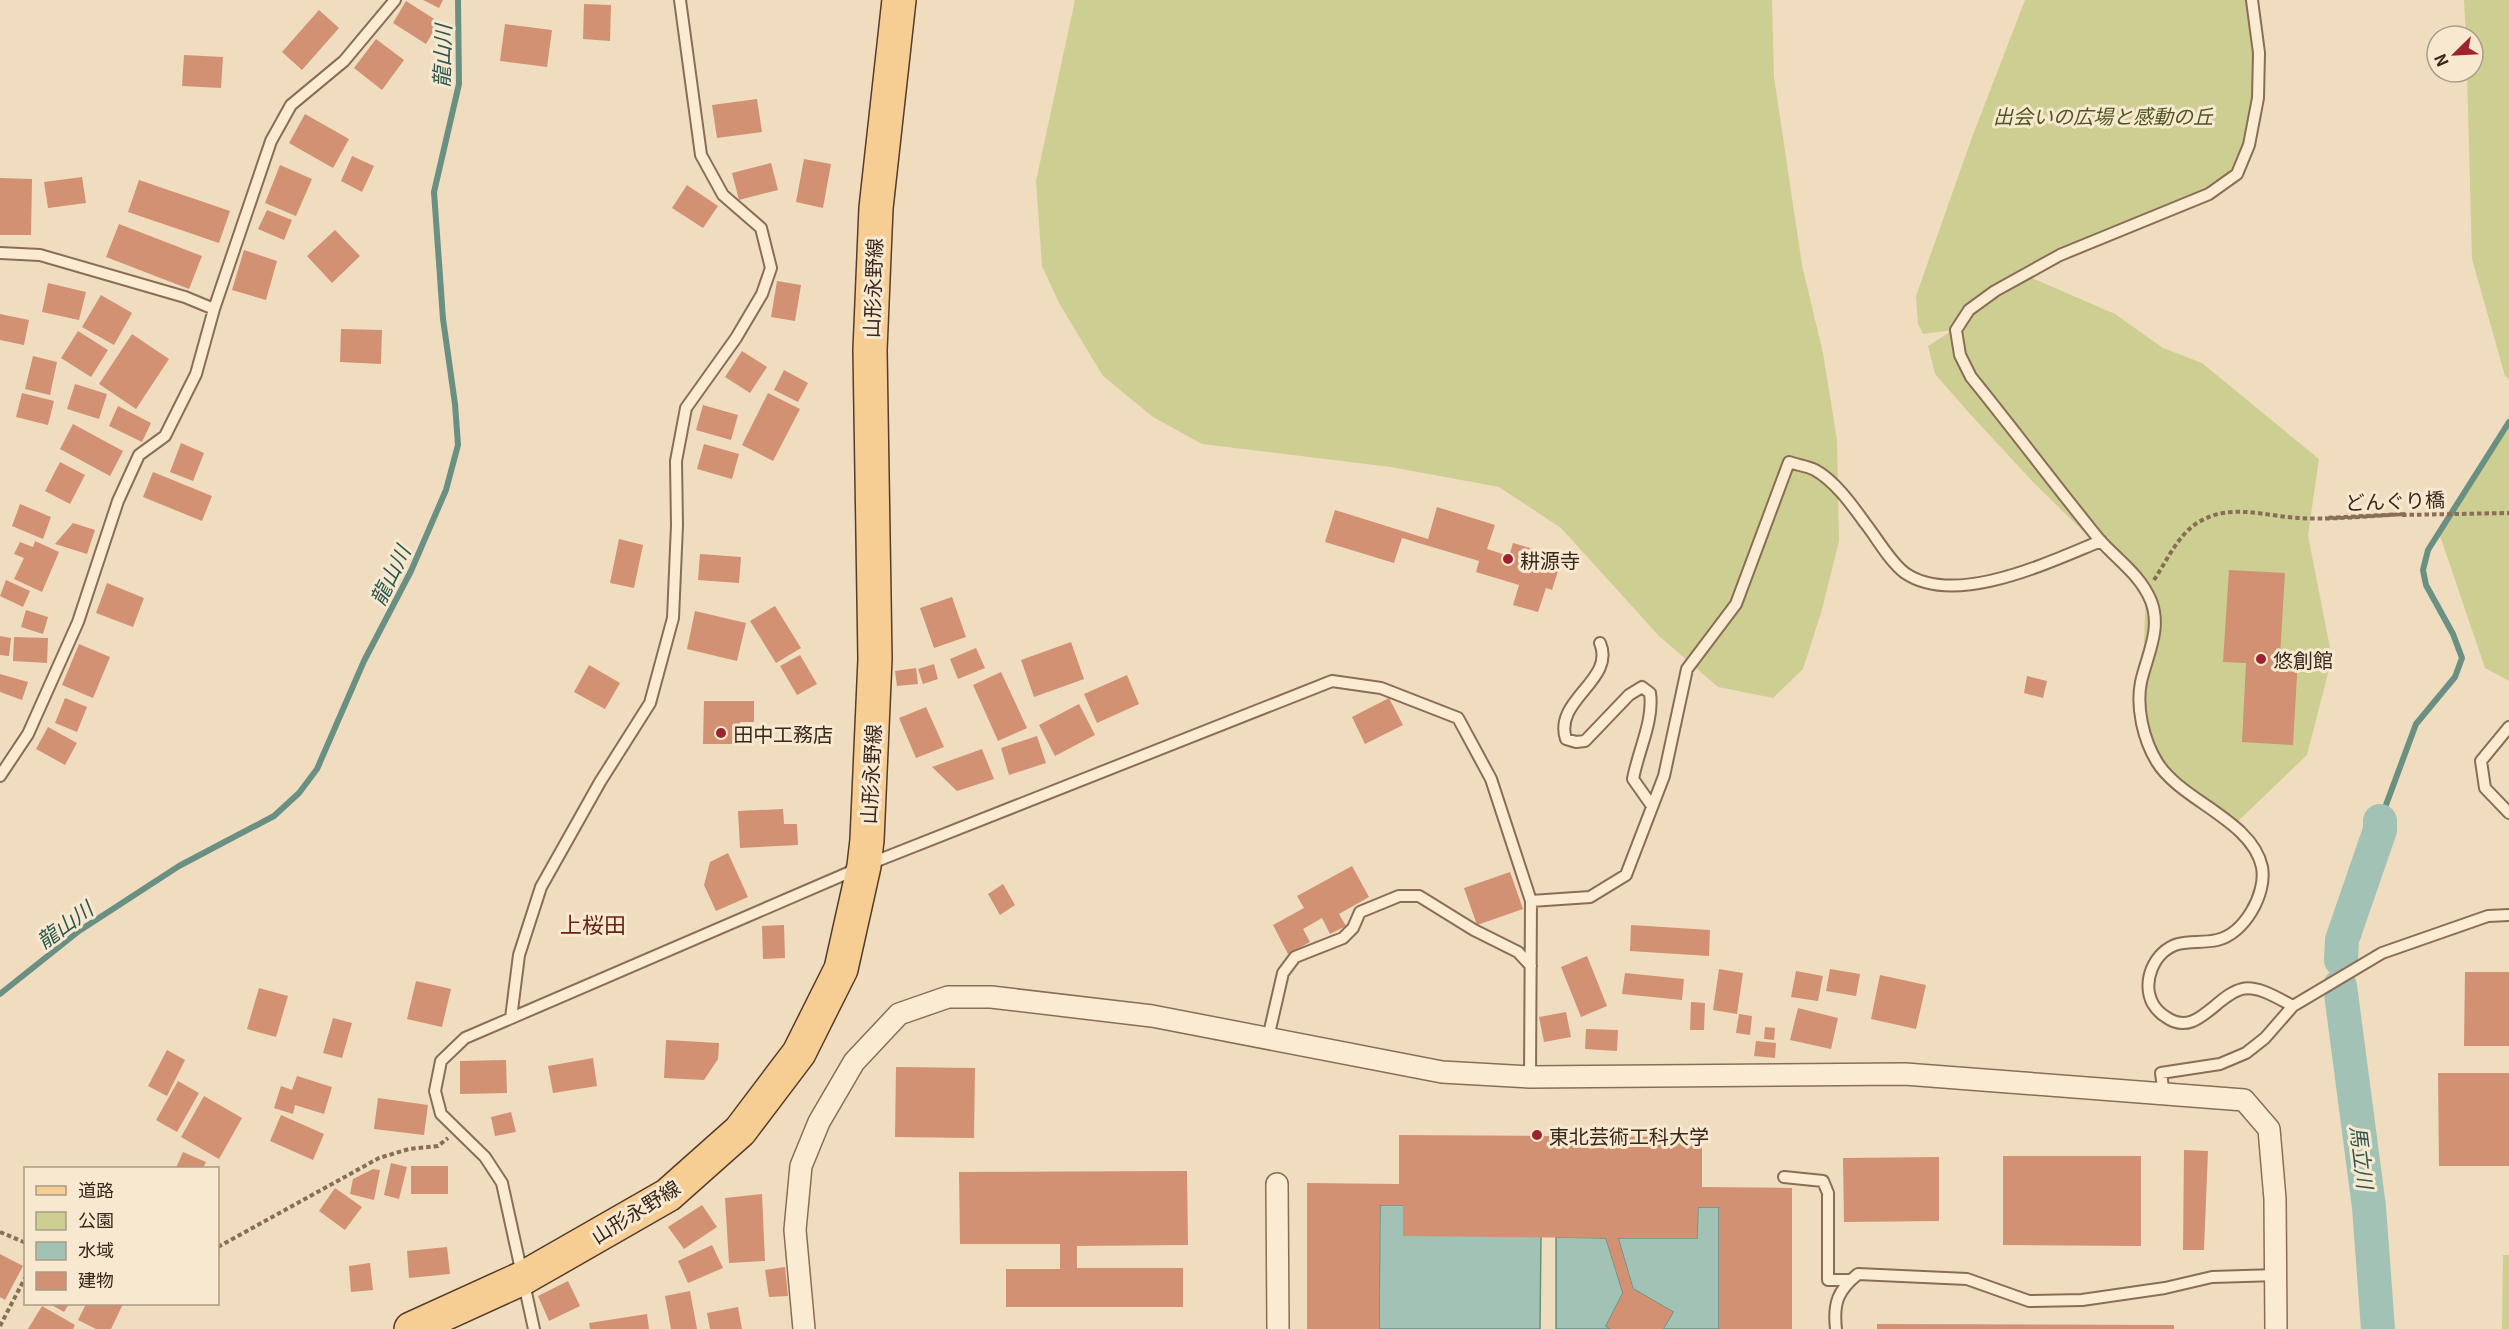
<svg xmlns="http://www.w3.org/2000/svg" width="2509" height="1329" viewBox="0 0 2509 1329" font-family="Georgia,'Noto Sans JP',serif">
	<rect width="100%" height="100%" fill="#f0ddbf"/>
	<path fill="#cdcf92" d="M1075,0H1772L1774,77L1802,265L1823,353L1837,440L1839,541L1821,613L1803,669L1773,698L1718,687L1659,636L1561,528L1499,487L1391,467L1202,444L1153,417L1103,376L1059,303L1042,266L1036,181Z
		M2025,0H2251L2258,98L2241,164L2195,200L2025,275L2115,314L2163,348L2202,363L2319,459L2308,535L2332,658L2307,755L2233,826L2204,805L2152,753L2141,718L2146,593L2033,482L1970,414L1935,374L1928,346L1953,330L1923,334L1918,324L1916,296L1971,140Z
		M2464,0H2509V379L2505,376L2472,259L2467,72H2473V36H2466Z
		M2509,426V681L2485,668L2439,533Z
		M2503,1255H2509V1329H2502Z"/>
	<path fill="#a2c2b5" stroke="#699083" stroke-width="1.5" d="M1380,1205H1403L1541,1236L1540,1329H1379Z
		M1698,1207H1719V1329H1663L1673,1312L1633,1289L1618,1238H1697Z
		M1556,1237L1606,1238L1623,1293L1606,1326L1611,1329H1556Z"/>
	<g fill="none" stroke-linecap="round" stroke-linejoin="round">
		<path stroke="#699083" stroke-width="6" d="M2380,821L2416,724L2455,677L2462,658L2453,634L2426,585L2423,570L2428,550L2509,422
			M0,994L79,931L179,866L274,816L299,793L317,769L364,661L411,571L446,490L458,445L455,404L443,319L434,192L459,84L458,0"/>
		<path stroke="#a2c2b5" stroke-width="34" d="M2341,960L2342,940L2380,830V821
			M2340,986L2369,1207L2378,1329"/>
	</g>
	<path fill="#d19172" d="M423,0H443L439,8Z
		M406,1L439,22L426,44L393,23Z
		M584,4L611,5L610,41L583,39Z
		M319,10L339,28L302,70L282,52Z
		M505,24L552,30L547,67L500,61Z
		M376,39L404,60L382,90L354,68Z
		M184,55L223,57L221,88L182,86Z
		M757,99L762,132L717,138L712,105Z
		M305,114L349,139L333,168L289,143Z
		M352,156L374,166L362,192L341,181Z
		M804,159L831,164L823,208L796,202Z
		M771,163L778,190L739,200L732,173Z
		M280,165L312,179L296,216L265,203Z
		M82,177L86,203L48,208L44,182Z
		M0,178L32,179L31,235H0Z
		M139,180L230,211L219,243L128,212Z
		M687,185L718,206L703,228L672,208Z
		M267,210L292,220L284,240L258,229Z
		M119,224L202,256L189,289L106,257Z
		M335,230L360,256L332,283L307,256Z
		M244,250L277,261L266,300L232,290Z
		M777,281L801,285L795,321L771,317Z
		M48,283L86,292L79,320L42,312Z
		M101,295L132,313L114,345L82,327Z
		M0,314L29,320L24,345L0,340Z
		M341,329L382,330L381,364L340,362Z
		M78,331L108,350L91,377L61,358Z
		M132,334L169,359L136,409L99,384Z
		M742,351L767,367L750,393L725,377Z
		M33,356L57,362L50,395L25,389Z
		M784,370L808,383L798,402L774,390Z
		M75,384L107,394L99,419L67,409Z
		M22,393L54,401L48,425L16,417Z
		M768,393L800,409L773,461L742,445Z
		M703,405L738,415L731,440L696,430Z
		M118,406L151,423L142,442L109,426Z
		M73,424L123,451L110,476L60,449Z
		M181,443L204,453L193,481L170,472Z
		M704,444L739,454L732,479L697,469Z
		M60,462L85,475L70,504L45,491Z
		M153,472L212,496L202,521L143,497Z
		M20,504L51,517L43,539L12,526Z
		M1437,507L1495,525L1487,549L1509,556L1513,543L1547,553L1544,564L1559,568L1552,590L1546,588L1538,612L1513,605L1519,585L1476,572L1479,561L1402,538L1394,563L1325,542L1335,510L1428,539Z
		M73,523L95,530L87,554L55,544Z
		M619,539L643,545L634,588L610,583Z
		M35,541L59,552L42,592L14,579L24,558L14,554L20,542L33,547Z
		M700,554L741,557L739,583L698,580Z
		M2229,570L2285,573L2280,656L2298,657L2293,745L2242,742L2246,663L2223,662Z
		M6,580L30,591L23,607L0,596Z
		M107,583L144,598L133,627L96,613Z
		M952,597L966,637L934,648L920,608Z
		M775,606L801,648L776,663L750,621Z
		M26,610L48,617L43,634L21,627Z
		M695,611L746,623L737,661L687,649Z
		M0,636L11,638L9,656L0,655Z
		M14,637L48,638L47,663L13,661Z
		M1071,642L1084,679L1034,697L1021,660Z
		M79,644L110,657L93,698L62,685Z
		M976,648L985,668L958,679L950,659Z
		M800,655L817,684L797,695L780,666Z
		M934,664L938,679L923,684L918,669Z
		M589,665L620,683L605,709L574,692Z
		M916,668L918,684L897,686L895,671Z
		M1001,672L1027,728L998,741L973,685Z
		M0,674L28,682L22,700L0,692Z
		M1127,675L1139,704L1097,723L1084,694Z
		M2027,676L2047,681L2043,698L2024,693Z
		M65,698L87,707L77,732L55,723Z
		M1389,698L1403,725L1365,744L1352,717Z
		M704,701H754V722H740V744H703Z
		M1079,704L1095,735L1055,756L1039,725Z
		M926,707L944,747L916,758L899,718Z
		M48,727L77,743L65,765L36,749Z
		M1037,736L1046,763L1009,775L1001,748Z
		M982,749L994,779L957,791L932,767Z
		M783,809L784,824H797L798,845L740,848L738,811Z
		M728,853L748,897L716,911L704,885L710,862Z
		M1352,866L1369,897L1339,914L1346,926L1330,934L1322,918L1303,929L1310,942L1288,954L1273,925L1304,908L1297,896Z
		M1510,872L1523,909L1477,925L1464,888Z
		M1003,884L1015,905L1000,915L988,894Z
		M784,925L785,958L763,959L762,926Z
		M1631,925L1710,930L1709,956L1630,951Z
		M1587,956L1607,1006L1581,1017L1561,967Z
		M1719,969L1743,973L1737,1014L1713,1010Z
		M1830,969L1860,974L1856,996L1826,991Z
		M1796,971L1823,976L1818,1001L1791,997Z
		M2465,972H2509V1046H2464Z
		M1625,973L1684,979L1682,1000L1622,994Z
		M1880,975L1926,985L1916,1029L1871,1019Z
		M416,981L451,989L442,1027L407,1019Z
		M259,988L288,996L276,1037L247,1029Z
		M1691,1002L1705,1003L1704,1030H1690Z
		M1798,1008L1838,1018L1831,1049L1790,1040Z
		M1566,1012L1571,1037L1544,1042L1539,1017Z
		M1739,1014L1752,1016L1750,1035L1736,1033Z
		M333,1018L352,1023L342,1058L323,1053Z
		M1765,1027L1775,1028L1774,1040L1764,1039Z
		M1586,1029L1618,1030L1617,1051L1585,1049Z
		M666,1040L719,1043L718,1059L704,1080L664,1078Z
		M1756,1041L1776,1043L1775,1058L1754,1056Z
		M167,1050L185,1060L167,1096L148,1086Z
		M593,1058L597,1086L553,1093L548,1066Z
		M506,1060L507,1093L460,1094V1061Z
		M896,1067L975,1068L974,1138L895,1137Z
		M2438,1073H2509V1166H2439Z
		M297,1076L332,1087L324,1114L295,1105L293,1114L274,1108L281,1086L292,1090Z
		M178,1081L199,1093L177,1132L156,1120Z
		M204,1096L242,1118L219,1159L181,1137Z
		M378,1098L428,1105L424,1135L374,1129Z
		M511,1112L516,1132L495,1136L491,1117Z
		M281,1115L324,1134L313,1160L270,1141Z
		M1399,1135L1702,1137V1187L1792,1188V1329H1719V1207H1698L1697,1238H1618L1633,1289L1673,1312L1663,1329H1611L1606,1326L1623,1293L1606,1238L1403,1236V1205H1380L1379,1329H1307V1183L1399,1184Z
		M2184,1150L2208,1151L2204,1250H2183Z
		M183,1152L206,1162L203,1168H176Z
		M2003,1156H2141V1246L2003,1245Z
		M1939,1157V1221L1844,1222L1843,1158Z
		M391,1163L407,1167L399,1199L384,1195Z
		M411,1166H448V1194H411Z
		M373,1169L380,1170L374,1200L350,1194L353,1179Z
		M1187,1171L1188,1245L1077,1246V1268H1183V1307H1006V1269H1060V1244H960L959,1172Z
		M335,1188L362,1207L345,1230L319,1211Z
		M762,1194L765,1261L729,1263L725,1198Z
		M702,1205L717,1227L684,1249L668,1227Z
		M712,1245L723,1268L688,1283L678,1261Z
		M447,1247L450,1274L409,1278L407,1251Z
		M0,1254L23,1266L5,1300L0,1297Z
		M370,1263L373,1290L351,1292L349,1266Z
		M785,1267L788,1296L769,1297L765,1270Z
		M568,1281L580,1306L549,1321L538,1296Z
		M690,1291L697,1329H671L665,1296Z
		M50,1304H69L64,1312Z
		M86,1304H123L111,1329H96L78,1320Z
		M42,1306L75,1325L73,1329H28Z
		M738,1307L742,1329H710L707,1313Z
		M647,1314L649,1329H590L589,1323Z
		M1877,1324L2174,1325V1329H1877Z"/>
	<g fill="none" stroke-linecap="round" stroke-linejoin="round">
		<defs>
			<path id="service" d="M2252,0L2259,53L2258,98L2249,145L2237,174L2209,194L2060,255L1995,291L1969,310L1956,330L1960,355L1971,377C2014,430 2055,485 2098,538C2116,559 2140,574 2151,601C2162,629 2147,655 2141,682C2136,707 2143,739 2157,762C2181,801 2252,820 2262,867C2267,894 2244,934 2217,940C2204,943 2190,941 2178,944C2154,951 2141,982 2153,1004C2156,1009 2161,1014 2166,1017C2196,1039 2216,995 2242,989C2258,985 2279,999 2293,1006
				M0,253L40,255L185,297L214,309
				M1600,643C1616,680 1553,700 1566,739L1576,742L1585,741L1629,695L1642,687L1650,693C1654,721 1638,751 1633,779L1652,806
				M2509,727L2481,761L2485,788L2509,813
				M0,776L28,734L78,622L118,501L139,455L165,436L196,374L214,309L271,141L291,105L344,61L395,0
				M1531,901L1590,897L1626,875L1664,776L1687,669L1736,604L1789,462C1797,465 1807,466 1815,470C1835,481 1852,505 1865,523C1877,538 1890,562 1905,573C1956,608 2051,561 2101,541
				M511,1018L519,955L541,887L600,782L650,703L673,618L677,525L676,461L686,408L736,338L762,294L771,268L761,228L723,195L701,155L680,0
				M1268,1038L1283,973L1295,957L1343,938L1353,928L1360,912L1399,896H1419L1474,930L1518,952L1531,966
				M2164,1095L2161,1073L2220,1064L2246,1053L2265,1038L2293,1006L2382,953L2488,916L2509,915
				M1784,1177L1823,1181L1828,1193V1280H1850
				M534,1329L502,1183L485,1157L441,1114L435,1091L441,1061L465,1038L864,866L1332,681L1381,688L1458,718L1491,779L1531,901L1530,1077
				M1836,1329C1833,1303 1838,1290 1858,1274L1967,1279L2029,1301L2082,1300L2165,1288L2212,1277L2277,1275"/>
			<path id="minor" d="M1277,1184L1278,1329
				M804,1329L795,1230L801,1166L819,1122L854,1062L899,1014L948,997H991L1152,1016L1442,1072L1530,1077L1905,1074L2244,1100L2269,1129L2275,1199L2276,1329"/>
			<path id="primary" d="M411,1329L523,1278L668,1195L740,1131L799,1053L841,969L864,866L867,840L875,659L870,350L876,208L899,0"/>
		</defs>
		<use href="#service" stroke="#8a6d56" stroke-width="14"/>
		<use href="#minor" stroke="#8a6d56" stroke-width="24"/>
		<use href="#primary" stroke="#573b2b" stroke-width="36"/>
		<path stroke="#8a6d56" stroke-width="4" stroke-dasharray="4.5 3" stroke-linecap="butt" d="M2402,515L2509,513
			M2154,580C2166,562 2179,533 2199,522C2230,503 2265,516 2298,518C2333,520 2369,516 2404,514L2325,518
			M0,1232L26,1243
			M218,1247L379,1158L409,1149L438,1146L448,1138
			M0,1326L26,1276"/>
		<use href="#service" stroke="#fbebd2" stroke-width="10"/>
		<use href="#minor" stroke="#fbebd2" stroke-width="21"/>
		<use href="#primary" stroke="#f6ce94" stroke-width="33"/>
	</g>
	<g fill="#9c232f" stroke="#f7e8cf" stroke-width="2">
		<circle cx="1508" cy="559" r="6"/>
		<circle cx="2261" cy="659" r="6"/>
		<circle cx="721" cy="733" r="6"/>
		<circle cx="1537" cy="1135" r="6"/>
	</g>
	<g text-anchor="middle" dominant-baseline="central" stroke-width="6" stroke-linejoin="round" paint-order="stroke">
		<g font-size="20" font-style="italic" fill="#4d5621" stroke="#f7e8cf">
			<text x="2103" y="115">出会いの広場と感動の丘</text>
		</g>
		<g font-size="20" fill="#38271c" stroke="#f7e8cf">
			<text transform="translate(872 288) rotate(-88)">山形永野線</text>
			<text transform="translate(2395 500) rotate(-2)">どんぐり橋</text>
			<text transform="translate(870 774) rotate(-87)">山形永野線</text>
			<text transform="translate(635 1211) rotate(-32)">山形永野線</text>
		</g>
		<g font-size="20" fill="#38271c" stroke="#f7e8cf" text-anchor="start">
			<text x="1520" y="559">耕源寺</text>
			<text x="2273" y="659">悠創館</text>
			<text x="733" y="733">田中工務店</text>
			<text x="1549" y="1135">東北芸術工科大学</text>
		</g>
		<g font-size="21" font-style="italic" fill="#2a5952" stroke="#f7e8cf">
			<text transform="translate(441 56) rotate(-88)">龍山川</text>
			<text transform="translate(389 575) rotate(-64)">龍山川</text>
			<text transform="translate(64 924) rotate(-36)">龍山川</text>
			<text transform="translate(2363 1157) rotate(83)">馬立川</text>
		</g>
		<g font-size="22" fill="#672219" stroke="#f7e8cf">
			<text x="593" y="923">上桜田</text>
		</g>
	</g>
	<rect x="24" y="1167" width="195" height="138" fill="#f7e8cf" stroke="#ab9b87" stroke-width="1.5"/>
	<rect x="36" y="1186" width="30" height="9" fill="#f6ce94" stroke="#ab9b87" stroke-width="1.5"/>
	<text x="78" y="1197" font-size="18" fill="#38271c">道路</text>
	<rect x="36" y="1212" width="30" height="18" fill="#cdcf92" stroke="#ab9b87" stroke-width="1.5"/>
	<text x="78" y="1227" font-size="18" fill="#38271c">公園</text>
	<rect x="36" y="1242" width="30" height="18" fill="#a2c2b5" stroke="#ab9b87" stroke-width="1.5"/>
	<text x="78" y="1257" font-size="18" fill="#38271c">水域</text>
	<rect x="36" y="1272" width="30" height="18" fill="#d19172" stroke="#ab9b87" stroke-width="1.5"/>
	<text x="78" y="1287" font-size="18" fill="#38271c">建物</text>
	<g transform="translate(2455 54) rotate(246)"><circle r="28" fill="#f7e8cf" stroke="#ab9b87" stroke-width="1.5"/>
	<path d="M0-4.5L10 22L0 15L-10 22Z" fill="#9c232f"/>
	<text y="-9" font-size="16" font-weight="bold" text-anchor="middle" fill="#38271c">N</text>
	</g>
</svg>
